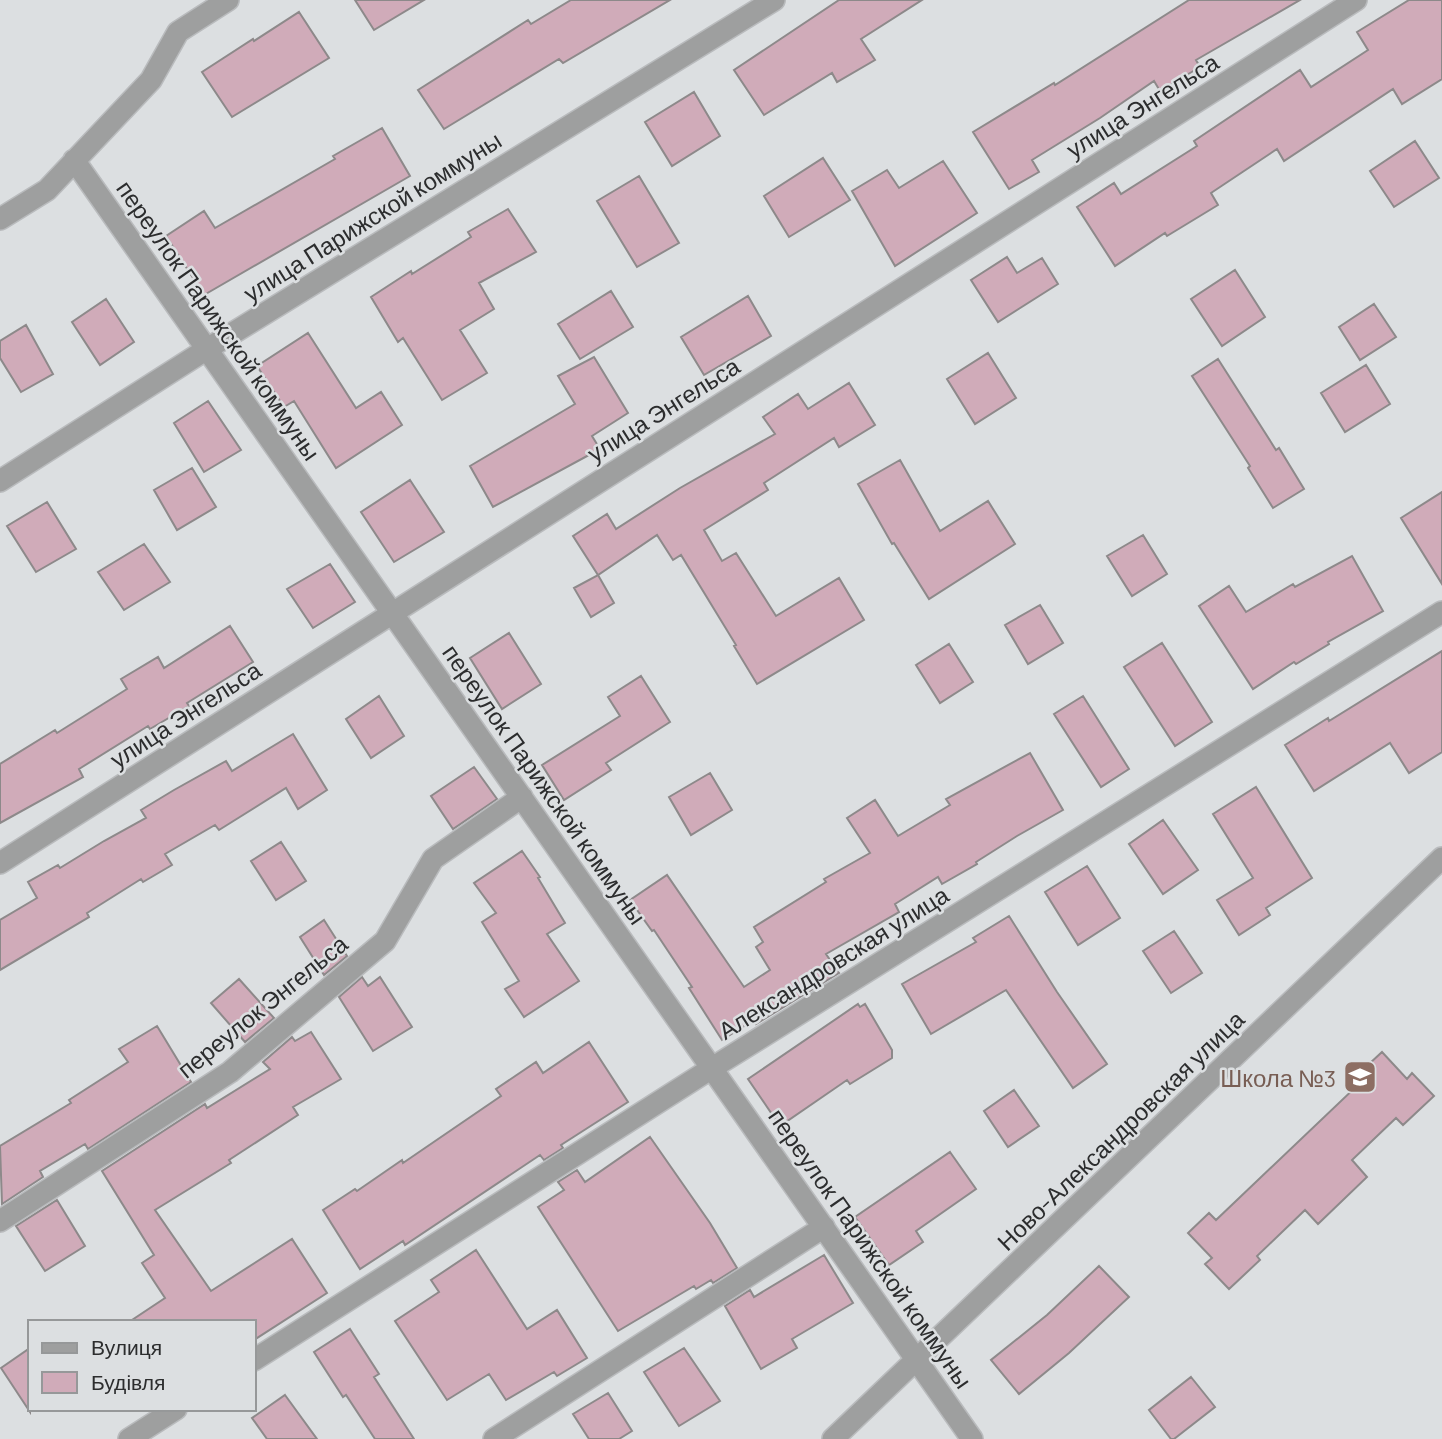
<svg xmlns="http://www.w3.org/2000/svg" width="1442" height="1439" viewBox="0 0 1442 1439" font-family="Barlow,sans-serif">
	<rect width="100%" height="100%" fill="#dcdfe1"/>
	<path fill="#d0abb9" stroke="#8d898a" stroke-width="2" d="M355,0H424L374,30Z
		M571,0H670L563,63L559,59L444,129L418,90L528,20L531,24Z
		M839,0H922L861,39L875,60L837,82L832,73L764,115L734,70Z
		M1189,0H1300L1196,60L1200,67L1160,91L1154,81L1100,118L1032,160L1039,172L1009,189L973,132L1054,83L1055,85Z
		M1409,0H1442V79L1402,104L1393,89L1284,161L1277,149L1211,193L1218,205L1167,236L1165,233L1115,266L1077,207L1114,183L1121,194L1197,146L1194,141L1300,70L1311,87L1368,50L1357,32Z
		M299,12L329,58L232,117L202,72L253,39L254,41Z
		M694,92L720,136L672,166L645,122Z
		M382,128L410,176L204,295L166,236L204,211L215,228L335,159L333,156Z
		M1415,141L1439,178L1394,207L1370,171Z
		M823,158L850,200L789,237L764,196Z
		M943,161L977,213L895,266L852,191L887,170L899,188Z
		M639,176L679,243L637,267L597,201Z
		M508,209L536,252L479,283L494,309L460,330L487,373L442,400L403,338L398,342L371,297L411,271L412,274L471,237L468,232Z
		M1007,257L1017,273L1042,258L1058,284L998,322L971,280Z
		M1235,270L1265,317L1222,346L1191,299Z
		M611,291L633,327L580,359L558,324Z
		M748,296L771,336L704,375L681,337Z
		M106,299L134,342L100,365L72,322Z
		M1374,304L1396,337L1360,360L1339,327Z
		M26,325L53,374L21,392L0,358V341Z
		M308,333L356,408L381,392L402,425L336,468L294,401L284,407L257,366Z
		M988,353L1016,398L975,424L947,379Z
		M594,357L628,413L592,436L600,449L493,507L470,466L575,404L558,376Z
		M1218,359L1276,450L1279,448L1304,489L1273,508L1248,468L1250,466L1192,376Z
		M1366,365L1390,404L1345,432L1321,393Z
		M849,383L875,425L839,447L834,438L764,483L768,490L704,530L722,561L736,553L776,616L839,578L864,620L757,684L734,646L736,645L681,555L673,560L657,535L598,575L573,536L607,514L616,529L680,488L775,434L763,417L798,394L808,409Z
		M208,401L241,450L204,472L174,423Z
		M900,460L940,531L988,501L1015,544L929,599L894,543L892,544L858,484Z
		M192,468L216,507L177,530L154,490Z
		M410,480L444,532L394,562L361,512Z
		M1442,492V584L1401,518Z
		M47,502L76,549L36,572L7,526Z
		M1143,535L1167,574L1132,596L1107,556Z
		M144,544L170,582L124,610L98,572Z
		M1352,556L1383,611L1328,642L1329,644L1296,664L1294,662L1253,689L1199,606L1229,586L1246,612L1293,584L1295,587Z
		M330,564L355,602L313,628L287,589Z
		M598,575L614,603L591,617L574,588Z
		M1040,605L1063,643L1028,664L1005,625Z
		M230,626L253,662L187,703L189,706L150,729L148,726L79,769L83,777L0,823V764L55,730L57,733L127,689L121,679L158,657L164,668Z
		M509,633L541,684L502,709L470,658Z
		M1162,643L1212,722L1175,746L1124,667Z
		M949,644L973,682L940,703L916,665Z
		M1442,651V752L1409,773L1390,743L1314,791L1285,745L1328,718L1329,721Z
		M641,676L670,722L606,763L611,770L564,800L542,765L620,716L608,697Z
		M379,696L404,736L371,758L346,719Z
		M1083,696L1129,769L1101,787L1054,714Z
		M293,734L327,790L298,809L286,788L219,830L215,825L165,854L172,865L143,882L141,879L87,913L89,917L0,970V920L37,898L28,882L58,865L60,868L104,841L146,818L141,810L174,790L226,761L232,771Z
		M1030,753L1063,810L1017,836L976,862L977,864L942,884L938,877L895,904L899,912L826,954L839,973L756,1024L754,1020L722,1040L689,988L692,987L654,930L652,931L630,900L667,875L744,987L770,970L756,947L763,942L754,927L826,882L824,879L870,853L847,818L875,800L898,836L950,805L946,799Z
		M474,767L497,799L453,829L431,796Z
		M710,773L732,810L691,835L669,797Z
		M1256,787L1312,878L1266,908L1270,915L1239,935L1217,900L1253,878L1213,814Z
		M1163,820L1198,870L1163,894L1129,844Z
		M281,842L306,881L276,900L251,861Z
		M522,851L540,877L538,878L565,923L547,934L579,981L524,1017L505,989L519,981L482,922L496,913L474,883Z
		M1087,866L1120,918L1078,945L1045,892Z
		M1009,916L1057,992L1107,1064L1073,1088L1006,990L931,1034L902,984L976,942L973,938Z
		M324,920L347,956L324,975L300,937Z
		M1174,931L1202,973L1171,993L1143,951Z
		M362,977L368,986L380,977L412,1027L373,1051L339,997Z
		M239,979L274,1018L245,1042L211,1003Z
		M858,1004L860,1007L865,1004L892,1050V1058L850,1084L847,1080L780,1126L748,1079Z
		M157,1026L191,1082L88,1149L85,1144L40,1171L43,1177L2,1204L0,1146L71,1103L69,1100L128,1062L119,1049Z
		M311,1032L341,1079L293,1107L298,1115L229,1160L231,1163L155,1210L211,1291L292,1239L327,1293L254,1340V1322H129L165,1298L142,1263L154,1255L102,1171L205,1104L207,1108L270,1069L263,1062L292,1037L295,1041Z
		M589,1042L628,1102L561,1145L563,1148L544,1160L540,1155L405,1245L403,1241L360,1269L323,1210L355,1189L357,1191L402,1160L403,1163L501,1096L496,1089L536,1062L543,1073Z
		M1382,1052L1407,1079L1412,1073L1434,1096L1403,1125L1396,1118L1352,1160L1367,1177L1318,1224L1305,1210L1257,1256L1260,1260L1229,1289L1205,1264L1212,1258L1188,1233L1209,1213L1216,1220L1360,1083L1355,1077Z
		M1014,1090L1039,1126L1008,1147L984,1111Z
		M650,1137L710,1223L737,1268L713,1283L711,1280L696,1289L694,1286L618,1331L538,1207L564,1190L558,1182L577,1170L585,1182Z
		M950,1152L976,1189L916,1231L923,1242L889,1265L855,1217Z
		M57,1200L85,1246L45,1271L16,1226Z
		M476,1250L527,1329L557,1310L587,1358L557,1376L554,1372L506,1400L489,1374L447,1400L395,1321L439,1292L431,1280Z
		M824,1255L853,1303L792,1339L797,1348L761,1369L725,1306L750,1290L754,1297Z
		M1099,1266L1129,1297L1069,1353L1019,1394L991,1360L1047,1315Z
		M350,1329L379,1374L374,1377L414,1439H375L346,1395L343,1397L314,1352Z
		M30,1348V1412L1,1368Z
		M684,1348L720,1401L679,1426L644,1372Z
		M1191,1377L1215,1407L1174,1439H1171L1149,1410Z
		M608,1393L632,1431L619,1439H589L573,1414Z
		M285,1395L317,1439H267L252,1418Z"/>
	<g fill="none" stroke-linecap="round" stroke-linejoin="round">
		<defs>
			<path id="minor" d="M74,160L972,1439
				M0,219L47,190L151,80L178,32L228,0
				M0,481L207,349L774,0
				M0,863L1356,0
				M0,1221L230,1072L385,941L433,859L522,797
				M254,1360L712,1068L1442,612
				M129,1439L176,1409
				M494,1439L824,1227
				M833,1439L1442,858"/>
		</defs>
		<use href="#minor" stroke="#b9bbbd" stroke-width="24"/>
		<use href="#minor" stroke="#9e9f9f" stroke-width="21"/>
	</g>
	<defs>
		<symbol id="school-square" viewBox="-11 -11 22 22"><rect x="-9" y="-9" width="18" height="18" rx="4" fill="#8d6e63" stroke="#dcdfe1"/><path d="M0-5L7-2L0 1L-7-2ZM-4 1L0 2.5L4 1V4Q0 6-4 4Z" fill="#fff"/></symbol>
	</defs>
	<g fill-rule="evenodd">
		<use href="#school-square" x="1341" y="1058" width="38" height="38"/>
	</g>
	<g text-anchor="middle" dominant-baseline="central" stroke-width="5" stroke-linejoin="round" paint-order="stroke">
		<g font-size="24" fill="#2c2d2e" stroke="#dcdfe1">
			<text transform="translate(1142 105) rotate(-32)">улица Энгельса</text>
			<text transform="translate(372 216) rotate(-32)">улица Парижской коммуны</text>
			<text transform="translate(219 320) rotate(55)">переулок Парижской коммуны</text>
			<text transform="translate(663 409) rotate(-32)">улица Энгельса</text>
			<text transform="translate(185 714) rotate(-33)">улица Энгельса</text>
			<text transform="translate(545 784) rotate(55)">переулок Парижской коммуны</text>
			<text transform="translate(833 962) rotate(-32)">Александровская улица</text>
			<text transform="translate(262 1006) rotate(-39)">переулок Энгельса</text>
			<text transform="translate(1120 1130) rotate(-44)">Ново-Александровская улица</text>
			<text transform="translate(871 1248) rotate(55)">переулок Парижской коммуны</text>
		</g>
		<g font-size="24" fill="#785e54" stroke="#dcdfe1" text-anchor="end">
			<text x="1336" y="1077">Школа №3</text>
		</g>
	</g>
	<rect x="28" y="1320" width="228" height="91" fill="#dcdfe1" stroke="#969899" stroke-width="2"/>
	<rect x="42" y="1343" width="35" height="10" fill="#9e9f9f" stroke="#969899" stroke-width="2"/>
	<text x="91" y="1355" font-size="21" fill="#2c2d2e">Вулиця</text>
	<rect x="42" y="1372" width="35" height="21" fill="#d0abb9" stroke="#969899" stroke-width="2"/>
	<text x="91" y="1390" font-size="21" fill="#2c2d2e">Будівля</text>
</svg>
